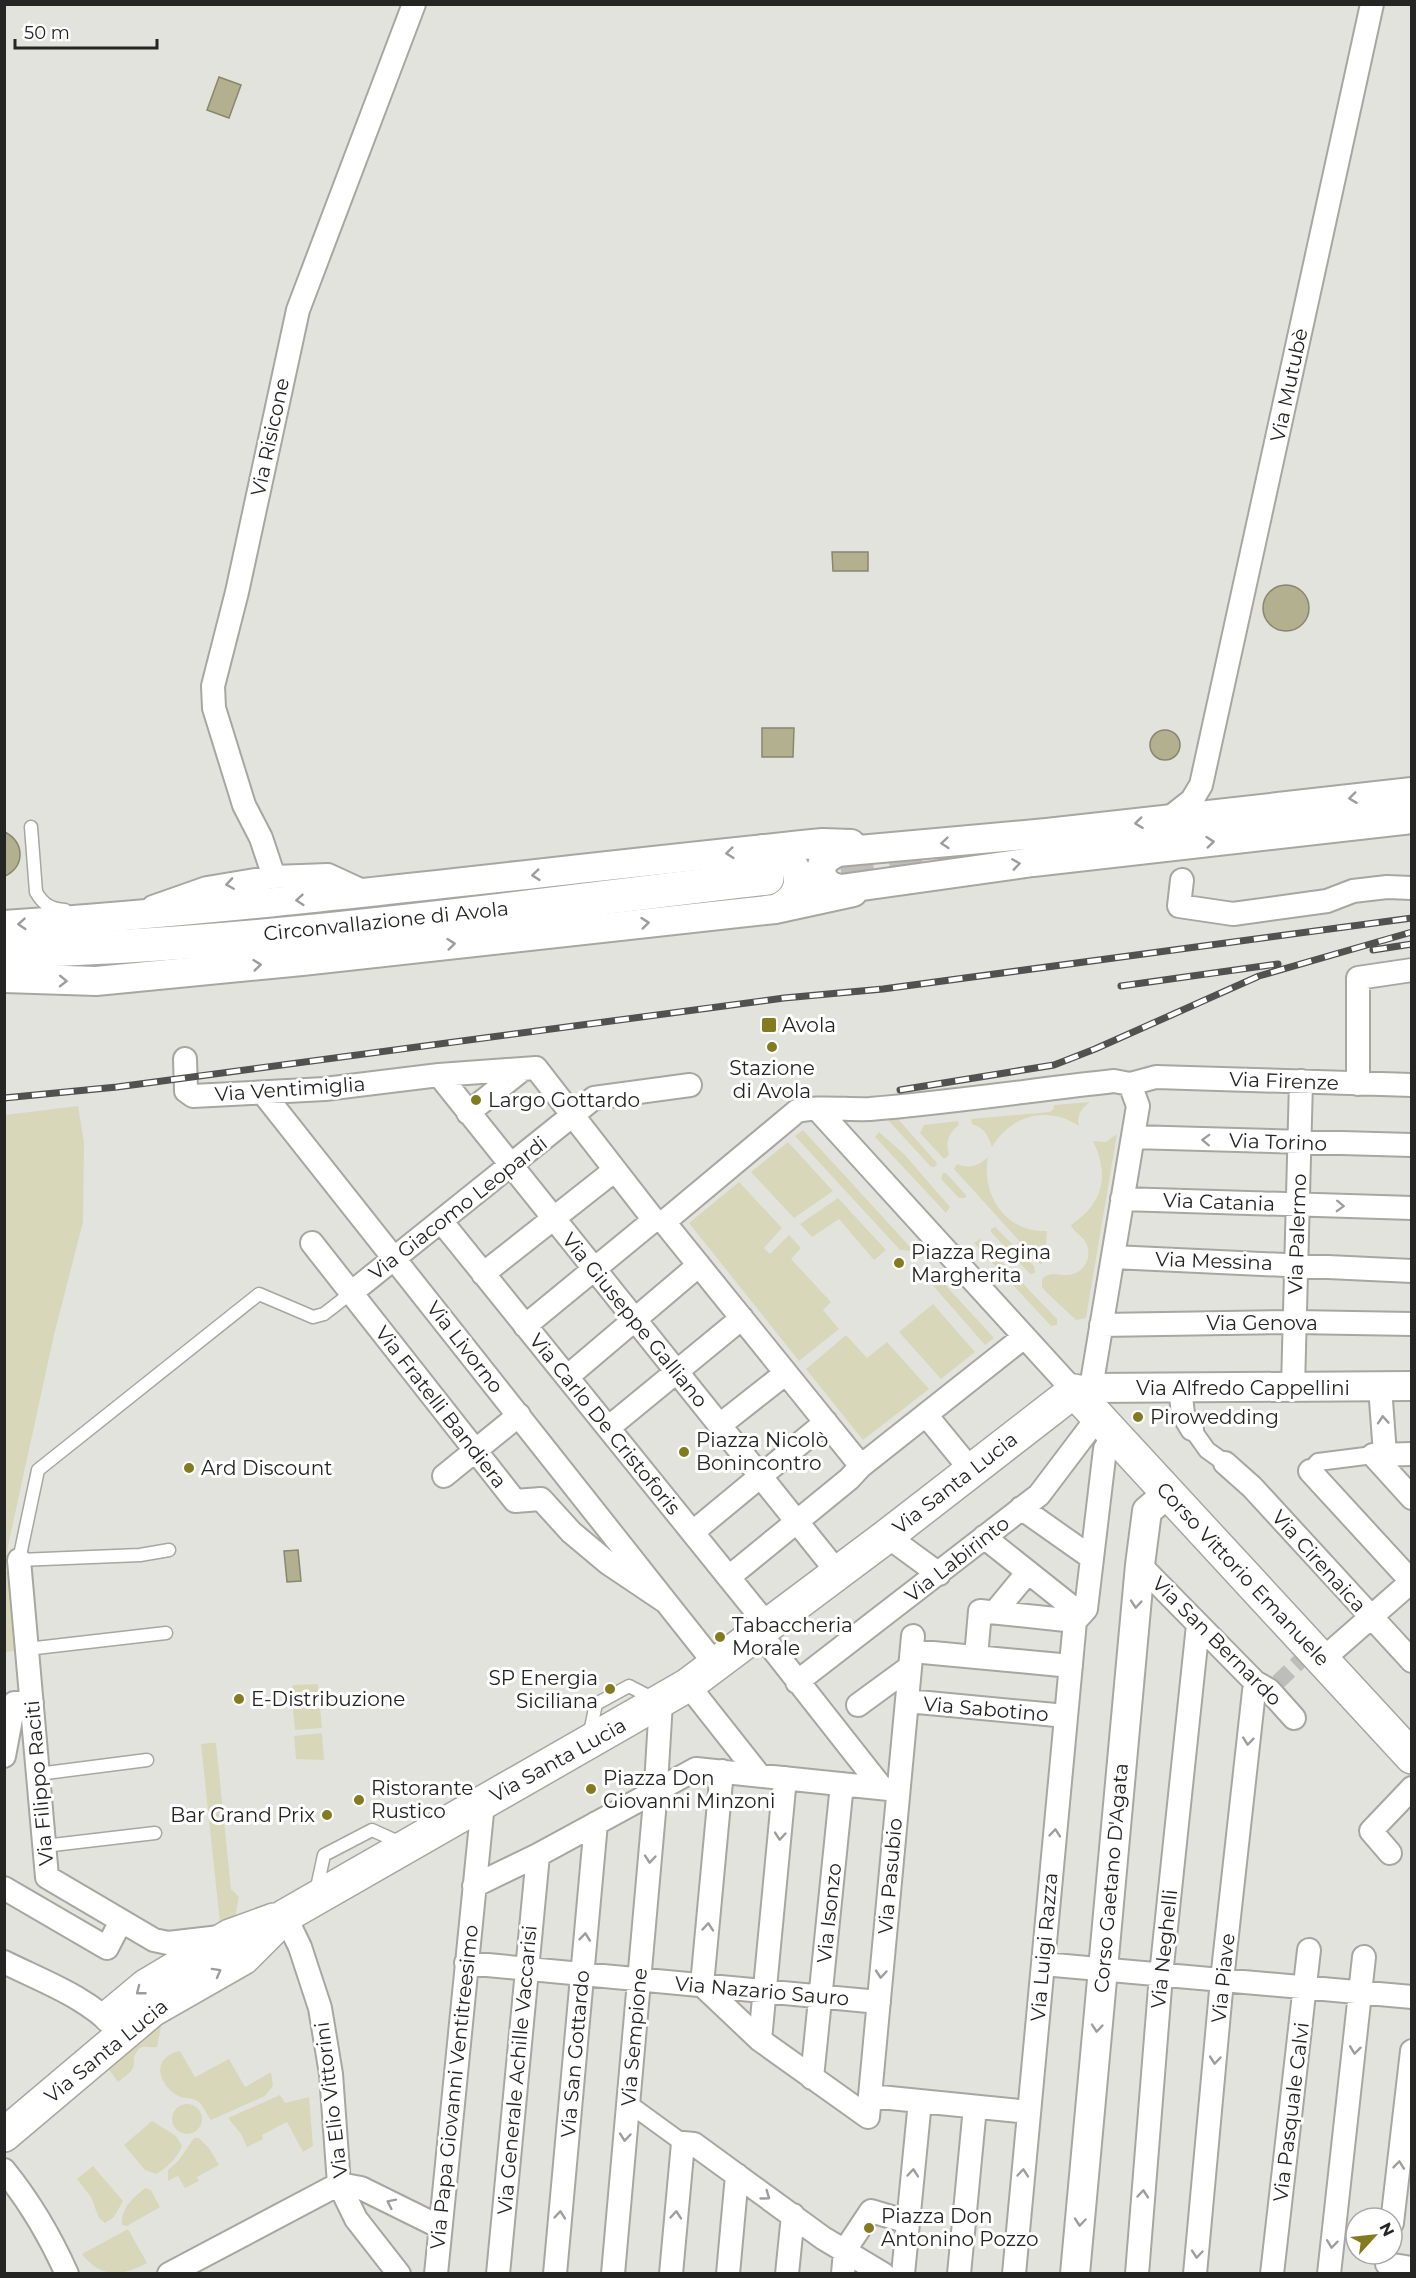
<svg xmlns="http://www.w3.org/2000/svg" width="1416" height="2278" viewBox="0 0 1416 2278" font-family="Montserrat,sans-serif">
	<rect width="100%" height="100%" fill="#e3e3de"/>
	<path fill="#d9d7ba" d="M1090,1102C1082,1108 1076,1116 1079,1126C1048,1105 1011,1115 992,1147C988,1135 984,1128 972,1124L971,1119L1049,1112L1053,1110L1054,1105Z
		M78,1106L84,1142L83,1222L54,1335L8,1546L6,1572L8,1573L15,1651L5,1652V1115Z
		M898,1119L937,1163L935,1167H931L888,1120Z
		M958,1121L959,1125C949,1133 945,1141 949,1155L944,1159L920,1133L924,1125Z
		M803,1130L914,1251L900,1250L795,1136Z
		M879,1132L904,1154L950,1207L946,1213L875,1137Z
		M1117,1134L1086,1318L1076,1320L1046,1292L1042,1287V1279C1052,1270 1058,1276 1069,1275C1084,1273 1093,1257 1086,1243C1082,1235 1074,1233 1071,1225C1103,1203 1110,1177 1093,1141L1106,1142Z
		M788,1142L833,1191L794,1218L751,1172Z
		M988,1157C981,1195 1006,1233 1047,1231L1045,1257L1041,1265L954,1169L957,1164C970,1169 978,1166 988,1157Z
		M943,1173H946L966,1195L965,1198H959L941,1179Z
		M739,1182L782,1228L764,1248L770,1254L789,1235L801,1248L791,1259L831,1302L823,1310L839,1329L799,1361L689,1223Z
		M838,1198L886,1250L874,1260L839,1219L812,1237L800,1224Z
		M995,1227L1034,1266L1035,1273L1030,1274L991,1232V1229Z
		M980,1239L1057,1319V1325L1051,1326L974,1243Z
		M937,1276L994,1338L985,1345L929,1281Z
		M933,1304L975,1352L941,1379L899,1332Z
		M846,1335L867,1358L887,1342L929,1389L863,1440L806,1369Z
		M318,1684L322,1728L295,1730L291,1690L293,1685Z
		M322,1733L324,1760L296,1759L294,1736Z
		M210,1743H216L231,1889L239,1897L235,1917L220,1923L201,1744Z
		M159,2018L161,2027L157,2047C146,2049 140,2041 134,2058C135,2072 129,2073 118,2082L105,2064Z
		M180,2051L195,2077L229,2059L245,2087L271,2072L273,2086L265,2096L211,2120C206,2114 204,2105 197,2101C191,2097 184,2099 178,2096C157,2084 151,2057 180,2051Z
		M280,2095L285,2103L309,2097L313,2146L303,2152L287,2122L262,2135L263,2139L247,2147L241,2134L228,2118Z
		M172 2119a15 15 0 1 1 30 0a15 15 0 1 1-30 0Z
		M152,2121L176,2136L182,2146C178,2157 166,2169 156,2174L145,2170L124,2145Z
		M194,2138H199L209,2148L219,2165L197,2177L199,2181L185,2188L178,2176L168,2181V2170L179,2160Z
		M93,2166L123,2201L114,2217L105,2223L99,2218L91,2197L77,2179Z
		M145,2188L151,2190L160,2207L127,2226L122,2225C121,2208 132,2199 145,2188Z
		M128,2229L147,2263C121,2277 100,2278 82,2254Z"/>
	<path fill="#b3b08f" stroke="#88866f" stroke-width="1.5" d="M219,77L241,85L229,118L207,110Z
		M832,552H868V571H833Z
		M1263 608a23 23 0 1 1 46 0a23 23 0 1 1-46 0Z
		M762,728H794L793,757H762Z
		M1150 745a15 15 0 1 1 30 0a15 15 0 1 1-30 0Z
		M5,832C25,843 25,866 5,876Z
		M298,1550L301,1581L287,1582L284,1551Z"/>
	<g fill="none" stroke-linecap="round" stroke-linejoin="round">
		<path stroke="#bdbdb9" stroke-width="16" stroke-dasharray="16 8" stroke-linecap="butt" d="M1278,1682L1301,1660"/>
		<path stroke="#bdbdb9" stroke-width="33" stroke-dasharray="33 16" stroke-linecap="butt" d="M792,875L1045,847"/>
		<defs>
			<path id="service" d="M31,827L36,892C43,904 50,909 65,910
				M169,1550L140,1555L19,1560L38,1470L259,1294L313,1317L324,1314L351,1293
				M27,1649L166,1633
				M589,1737L596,1704L629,1686L654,1699
				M38,1774L147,1760
				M44,1846L155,1833
				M316,1892L324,1855L372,1830L403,1844"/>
			<path id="pedestrian" d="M1192,1429L1207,1450L1225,1463
				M1310,1471L1318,1462L1373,1455
				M628,2103L683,2143"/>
			<path id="minor" d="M1168,819L1192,800L1201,785L1372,4
				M274,877L261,838L244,805L214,708L213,686L237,592L298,310L414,4
				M1182,880L1179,906L1233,914L1327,901L1353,891L1387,887L1412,888
				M153,907L207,888L274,877L328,875L367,893
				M185,1059L186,1091L193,1096L325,1089L439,1075L536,1068L654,1220
				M439,1075L838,1573
				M1358,1084V978L1412,970
				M263,1093L666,1602
				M818,1110L1074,1391
				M468,1113L523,1069
				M1133,1137L1412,1145
				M1122,1199L1412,1208
				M441,1221L768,1626
				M664,1222L797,1111C816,1106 849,1110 870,1109C952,1102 1033,1090 1114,1081L1130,1084L1156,1077L1412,1085
				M312,1243L515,1501L541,1499L571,1532L608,1563L666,1602L716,1665
				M1113,1257L1412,1271
				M483,1274L615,1170
				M351,1293L594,1098L690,1085
				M1101,1325L1294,1322L1412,1324
				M525,1326L654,1220L664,1222L861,1466
				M567,1377L699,1265
				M1380,1387L1385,1454
				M1180,1388L1183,1414L1192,1429
				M1293,1388L1301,1081
				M926,1415L971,1470
				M720,1425L786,1373
				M608,1428L742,1318
				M1373,1455L1412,1498
				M1373,1455L1412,1454
				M1225,1463L1252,1487L1412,1661
				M1310,1471L1412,1582
				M444,1476L519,1415
				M1021,1508L1092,1558
				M693,1532L826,1422
				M887,1536L939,1574
				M984,1537L1072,1607L1075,1621L1014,2274
				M19,1560L47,1877L154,1940L168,1943L220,1937
				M1140,1565L1255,1682L1269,1690L1294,1718
				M729,1577L849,1479L861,1466L1024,1337
				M995,1612L1028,1572
				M1075,1621L1086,1609L1105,1449L1114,1434
				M760,1633L882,1788
				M912,1651L1071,1666
				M976,1657L980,1611L1075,1621
				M1322,1660L1412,1581
				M797,1682L1039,1495L1098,1417L1091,1388L1138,1106L1130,1084
				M688,1685L759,1775
				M907,1701L1066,1716
				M858,1705L910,1667
				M4,1756L14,1703H32
				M722,1771L702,1985L760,2040
				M785,1778L760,2040L868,2117L913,1636
				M1390,1853L1371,1831L1412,1788
				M474,1886L538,1855L696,1769L898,1790
				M4,1888L107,1948L121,1921
				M285,1916L300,1947L320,2008L331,2074L339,2184L356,2219L399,2274
				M4,1962C42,1981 90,1998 118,2031
				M466,1963L879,2002
				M1043,1964L1412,1997
				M812,2078L842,1784
				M870,2096L1029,2112
				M4,2170C30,2202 50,2236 67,2274
				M339,2184L361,2188L440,2227
				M1392,2223L1412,2051
				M1387,2264L1412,2268
				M169,2274L339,2184
				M436,2274L483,1803
				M498,2274L538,1855
				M555,2274L596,1823
				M613,2274L655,1801L661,1702
				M671,2274L683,2143L694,2144L823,2238L883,2274
				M728,2274L737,2175
				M787,2274L793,2215
				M843,2274L845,2250L871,2211L908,2222
				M903,2274L920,2101
				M959,2274L975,2107
				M1137,2274L1161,1975L1198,1625
				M1195,2274L1222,1980L1255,1682
				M1272,2274L1309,1950
				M1329,2274L1364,1957"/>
			<path id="tertiary" d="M1412,792L1047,833L837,852L824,860C817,875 825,887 841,889L1033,862L1412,819
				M762,849C801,851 813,894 775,909
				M4,925C278,907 550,870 823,843L851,844
				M4,978L96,981L302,961L775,909L853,892
				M1074,1391L1091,1388L1412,1386
				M1075,2274L1140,1565L1147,1511L1168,1493"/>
			<path id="secondary" d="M110,2016L146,1986L230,1936L274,1920
				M4,2135L152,2010L243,1958L285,1916L688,1685L887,1536L1074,1391L1412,1757"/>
			<path id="primary" d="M4,951C258,946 515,907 767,878"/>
		</defs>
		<use href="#service" stroke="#a7a6a1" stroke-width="15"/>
		<use href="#pedestrian" stroke="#a7a6a1" stroke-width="20"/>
		<use href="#minor" stroke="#a7a6a1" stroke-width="26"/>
		<use href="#tertiary" stroke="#a7a6a1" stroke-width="32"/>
		<use href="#secondary" stroke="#a7a6a1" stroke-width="36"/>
		<use href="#primary" stroke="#a7a6a1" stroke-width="36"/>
		<use href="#service" stroke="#fff" stroke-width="12"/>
		<use href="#pedestrian" stroke="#fff" stroke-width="16"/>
		<use href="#minor" stroke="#fff" stroke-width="22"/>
		<use href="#tertiary" stroke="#fff" stroke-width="28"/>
		<use href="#secondary" stroke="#fff" stroke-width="33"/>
		<use href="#primary" stroke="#fff" stroke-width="33"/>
		<defs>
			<path id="rail" d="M1373,950L1412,944
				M1121,986L1278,964
				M900,1090L1054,1065L1095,1049L1259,976L1412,932
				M4,1098L117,1087L784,998L883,989L1412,918"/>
		</defs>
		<use href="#rail" stroke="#51514f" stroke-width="7"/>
		<use href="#rail" stroke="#fff" stroke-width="4.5" stroke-dasharray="14" stroke-linecap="butt"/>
	</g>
	<defs><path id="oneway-chevron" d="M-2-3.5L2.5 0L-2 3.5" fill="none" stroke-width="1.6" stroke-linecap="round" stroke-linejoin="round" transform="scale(1.5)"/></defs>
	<g stroke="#9d9d9c">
		<use href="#oneway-chevron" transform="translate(1353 798) rotate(173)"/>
		<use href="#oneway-chevron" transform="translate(1139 823) rotate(173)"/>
		<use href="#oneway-chevron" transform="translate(1210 842) rotate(-6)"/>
		<use href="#oneway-chevron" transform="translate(945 843) rotate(175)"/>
		<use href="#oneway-chevron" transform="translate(730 853) rotate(174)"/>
		<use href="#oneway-chevron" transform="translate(1016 864) rotate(-8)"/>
		<use href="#oneway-chevron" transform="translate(536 875) rotate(174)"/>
		<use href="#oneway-chevron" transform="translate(230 884) rotate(171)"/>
		<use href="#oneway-chevron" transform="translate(300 900) rotate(175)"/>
		<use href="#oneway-chevron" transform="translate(645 923) rotate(-6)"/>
		<use href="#oneway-chevron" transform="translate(22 924) rotate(176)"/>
		<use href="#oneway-chevron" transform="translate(451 944) rotate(-6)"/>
		<use href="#oneway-chevron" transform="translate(257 965) rotate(-6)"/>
		<use href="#oneway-chevron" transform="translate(63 981) rotate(1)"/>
		<use href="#oneway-chevron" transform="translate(1206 1140) rotate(-178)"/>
		<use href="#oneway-chevron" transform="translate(1340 1206) rotate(2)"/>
		<use href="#oneway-chevron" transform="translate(1383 1420) rotate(-94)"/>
		<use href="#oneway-chevron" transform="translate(1136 1604) rotate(95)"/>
		<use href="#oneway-chevron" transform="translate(1248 1741) rotate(96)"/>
		<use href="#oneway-chevron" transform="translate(1055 1833) rotate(-85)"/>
		<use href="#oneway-chevron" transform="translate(780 1836) rotate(95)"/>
		<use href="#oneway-chevron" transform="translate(650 1859) rotate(95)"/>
		<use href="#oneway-chevron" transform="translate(708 1927) rotate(-85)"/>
		<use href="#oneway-chevron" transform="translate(585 1937) rotate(-84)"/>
		<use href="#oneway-chevron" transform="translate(217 1972) rotate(-29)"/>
		<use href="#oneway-chevron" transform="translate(881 1974) rotate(95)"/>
		<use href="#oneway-chevron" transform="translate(140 1991) rotate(142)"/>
		<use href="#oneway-chevron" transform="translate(1097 2028) rotate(95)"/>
		<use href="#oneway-chevron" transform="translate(1355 2050) rotate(97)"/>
		<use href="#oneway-chevron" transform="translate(1215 2060) rotate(95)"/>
		<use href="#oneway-chevron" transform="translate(625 2137) rotate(95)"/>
		<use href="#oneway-chevron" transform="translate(1399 2165) rotate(-84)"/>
		<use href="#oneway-chevron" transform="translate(913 2173) rotate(-85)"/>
		<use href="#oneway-chevron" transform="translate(1023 2173) rotate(-85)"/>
		<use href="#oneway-chevron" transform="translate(1143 2194) rotate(-85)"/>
		<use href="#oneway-chevron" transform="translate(766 2196) rotate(36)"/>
		<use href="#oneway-chevron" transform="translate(391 2203) rotate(-154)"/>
		<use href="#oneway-chevron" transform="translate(560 2215) rotate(-85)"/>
		<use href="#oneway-chevron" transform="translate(676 2215) rotate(-85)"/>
		<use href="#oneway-chevron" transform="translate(1080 2222) rotate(95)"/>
		<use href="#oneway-chevron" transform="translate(1332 2244) rotate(97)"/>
		<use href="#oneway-chevron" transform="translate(1197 2254) rotate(95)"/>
	</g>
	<g fill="#847b20" stroke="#fff" stroke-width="2">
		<rect x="761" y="1017" width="16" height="16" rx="3"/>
		<circle cx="772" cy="1047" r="6"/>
		<circle cx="476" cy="1100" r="6"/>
		<circle cx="899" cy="1263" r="6"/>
		<circle cx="1138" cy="1417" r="6"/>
		<circle cx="684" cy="1452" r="6"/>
		<circle cx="189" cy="1468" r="6"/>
		<circle cx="720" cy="1637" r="6"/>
		<circle cx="610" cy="1689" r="6"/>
		<circle cx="239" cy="1699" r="6"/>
		<circle cx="591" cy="1789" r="6"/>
		<circle cx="359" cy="1800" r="6"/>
		<circle cx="327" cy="1815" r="6"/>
		<circle cx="869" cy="2228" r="6"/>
	</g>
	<g text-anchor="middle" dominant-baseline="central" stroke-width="6" stroke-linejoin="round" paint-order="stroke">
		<g font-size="20" fill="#252523" stroke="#fff">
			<text transform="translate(1289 385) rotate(-78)">Via Mutubè</text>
			<text transform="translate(270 437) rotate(-78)">Via Risicone</text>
			<text transform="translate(386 921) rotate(-6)">Circonvallazione di Avola</text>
			<text transform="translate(1284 1081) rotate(2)">Via Firenze</text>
			<text transform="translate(290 1089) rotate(-4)">Via Ventimiglia</text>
			<text transform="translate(1278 1142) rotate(2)">Via Torino</text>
			<text transform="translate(1219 1202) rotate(2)">Via Catania</text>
			<text transform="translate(458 1208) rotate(-38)">Via Giacomo Leopardi</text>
			<text transform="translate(1297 1234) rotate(-88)">Via Palermo</text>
			<text transform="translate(1214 1261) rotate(2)">Via Messina</text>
			<text transform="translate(635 1320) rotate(51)">Via Giuseppe Galliano</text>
			<text x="1262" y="1323">Via Genova</text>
			<text transform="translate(465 1347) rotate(52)">Via Livorno</text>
			<text x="1243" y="1388">Via Alfredo Cappellini</text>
			<text transform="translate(441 1407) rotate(52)">Via Fratelli Bandiera</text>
			<text transform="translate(605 1424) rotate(51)">Via Carlo De Cristoforis</text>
			<text transform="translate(955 1483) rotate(-38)">Via Santa Lucia</text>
			<text transform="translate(957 1559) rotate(-38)">Via Labirinto</text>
			<text transform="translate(1319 1561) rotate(48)">Via Cirenaica</text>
			<text transform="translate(1243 1574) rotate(47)">Corso Vittorio Emanuele</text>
			<text transform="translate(1217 1641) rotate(45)">Via San Bernardo</text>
			<text transform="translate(986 1709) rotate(5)">Via Sabotino</text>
			<text transform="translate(558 1760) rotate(-29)">Via Santa Lucia</text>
			<text transform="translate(39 1783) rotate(-95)">Via Filippo Raciti</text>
			<text transform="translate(890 1876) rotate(-85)">Via Pasubio</text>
			<text transform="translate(1111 1878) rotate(-85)">Corso Gaetano D'Agata</text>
			<text transform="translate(829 1913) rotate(-84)">Via Isonzo</text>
			<text transform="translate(1044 1947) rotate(-85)">Via Luigi Razza</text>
			<text transform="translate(1164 1949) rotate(-84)">Via Neghelli</text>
			<text transform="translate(1223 1978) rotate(-84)">Via Piave</text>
			<text transform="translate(762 1991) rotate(5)">Via Nazario Sauro</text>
			<text transform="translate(634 2037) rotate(-85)">Via Sempione</text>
			<text transform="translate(106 2051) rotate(-39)">Via Santa Lucia</text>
			<text transform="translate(575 2054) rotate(-85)">Via San Gottardo</text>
			<text transform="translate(517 2070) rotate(-85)">Via Generale Achille Vaccarisi</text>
			<text transform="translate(454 2087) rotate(-84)">Via Papa Giovanni Ventitreesimo</text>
			<text transform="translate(331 2100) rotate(-97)">Via Elio Vittorini</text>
			<text transform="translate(1291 2112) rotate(-83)">Via Pasquale Calvi</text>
		</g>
		<g font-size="20" fill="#252523" stroke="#fff" text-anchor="start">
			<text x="782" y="1025">Avola</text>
			<text x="772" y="1068" text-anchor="middle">Stazione<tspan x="772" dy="23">di Avola</tspan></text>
			<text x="488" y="1100">Largo Gottardo</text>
			<text x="911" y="1252">Piazza Regina<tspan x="911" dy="23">Margherita</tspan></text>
			<text x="1150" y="1417">Pirowedding</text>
			<text x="696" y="1440">Piazza Nicolò<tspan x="696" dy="23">Bonincontro</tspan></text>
			<text x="201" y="1468">Ard Discount</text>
			<text x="732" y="1625">Tabaccheria<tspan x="732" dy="23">Morale</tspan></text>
			<text x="598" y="1678" text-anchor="end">SP Energia<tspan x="598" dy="23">Siciliana</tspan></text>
			<text x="251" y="1699">E-Distribuzione</text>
			<text x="603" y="1778">Piazza Don<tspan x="603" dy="23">Giovanni Minzoni</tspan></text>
			<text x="371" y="1788">Ristorante<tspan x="371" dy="23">Rustico</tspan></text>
			<text x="315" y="1815" text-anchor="end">Bar Grand Prix</text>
			<text x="881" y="2216">Piazza Don<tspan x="881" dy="23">Antonino Pozzo</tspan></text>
		</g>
	</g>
	<rect width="1416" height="2278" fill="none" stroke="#252523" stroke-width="12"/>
	<g transform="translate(1374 2236) rotate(63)"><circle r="28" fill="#ffffff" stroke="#a8a8a7" stroke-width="1.5"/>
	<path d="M0-4.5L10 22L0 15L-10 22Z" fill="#847b20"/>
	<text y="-9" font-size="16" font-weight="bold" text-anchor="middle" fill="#252523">N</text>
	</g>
	<path d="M15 39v9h142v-9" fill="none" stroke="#252523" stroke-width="3"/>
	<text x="24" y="39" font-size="18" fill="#252523" stroke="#ffffff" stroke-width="4.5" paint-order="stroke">50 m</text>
</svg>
